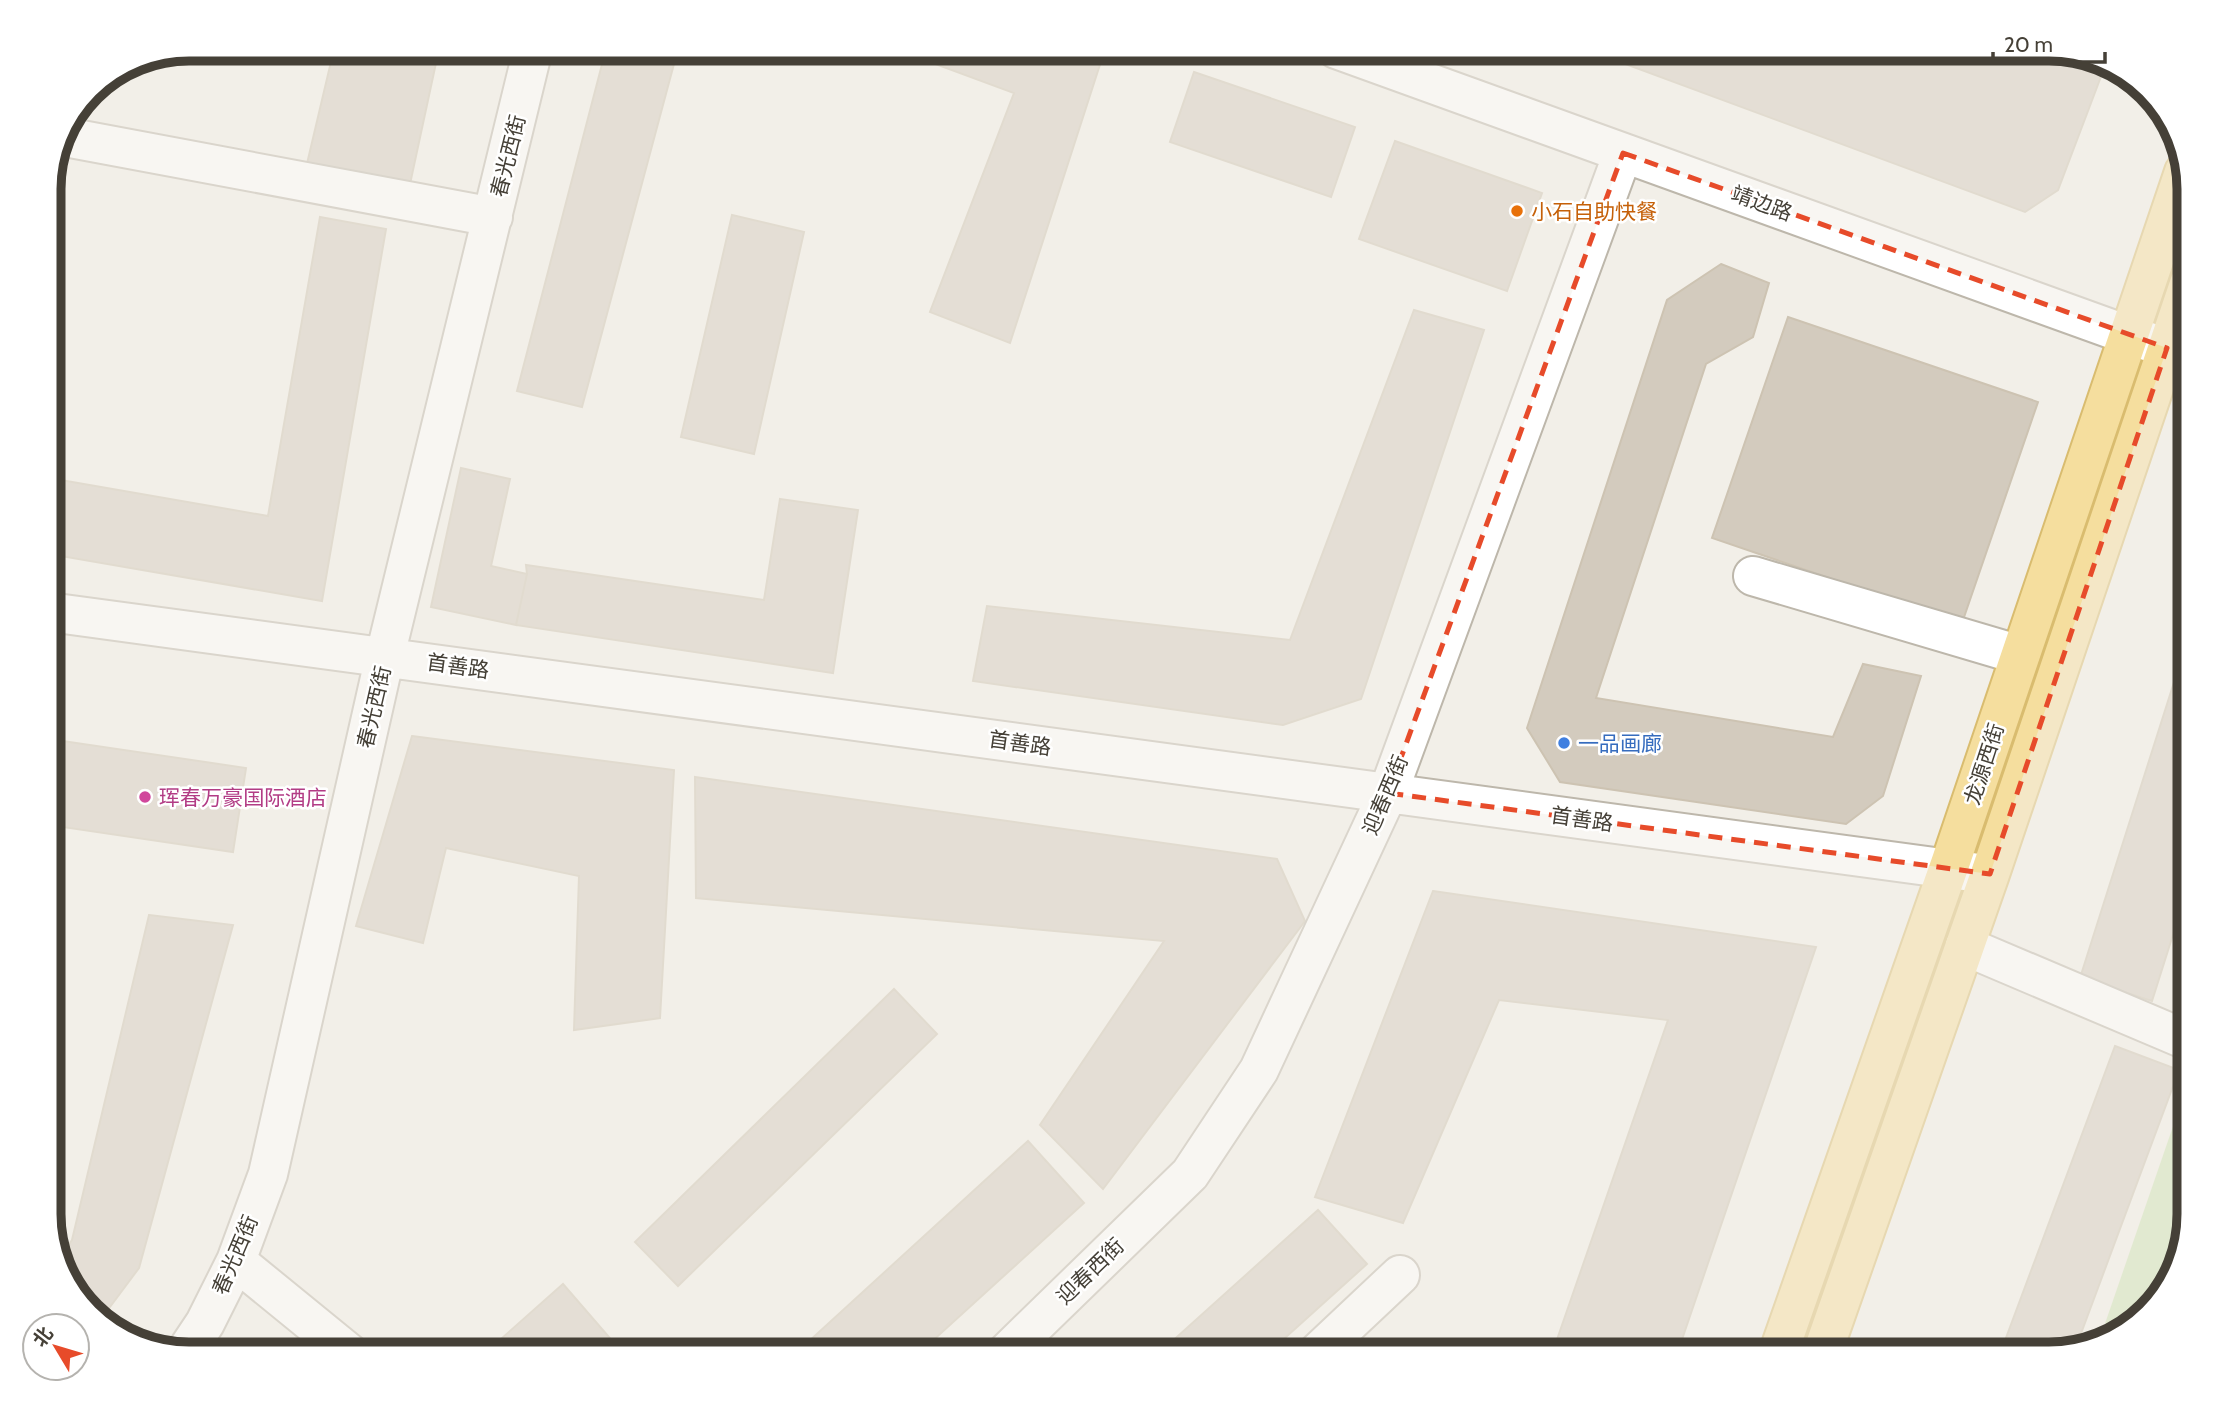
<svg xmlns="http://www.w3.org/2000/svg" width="2238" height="1403" viewBox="0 0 2238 1403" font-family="Cabin,'Noto Sans SC',sans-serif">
	<rect width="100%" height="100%" fill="#f2efe8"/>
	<path fill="#cde3b4" d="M2189,1080V1214L2166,1291L2118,1335L2099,1341Z"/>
	<path fill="#d3cbbe" stroke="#cdc3b2" stroke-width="2" d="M334,49H439L410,184L306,168Z
		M606,49H678L582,407L517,391Z
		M895,49H1105L1010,343L930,312L1014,93Z
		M1585,49H2049L2105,66L2058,190L2025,212Z
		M1194,72L1355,127L1331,197L1170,142Z
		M1395,141L1542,193L1507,291L1359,239Z
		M732,215L804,232L754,454L681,437Z
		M320,217L386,229L322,601L49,554V478L268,516Z
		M1721,264L1769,283L1753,337L1706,364L1596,698L1833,737L1863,664L1921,676L1883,796L1846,824L1560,782L1527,728L1667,300Z
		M1414,310L1484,330L1361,699L1283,725L973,681L987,606L1290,640Z
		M1788,317L2038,402L1962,623L1712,538Z
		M461,468L510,479L491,566L527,574L516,625L431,607Z
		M780,499L858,510L833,673L516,625L527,574L526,565L764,600Z
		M2189,635V884L2152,1001L2080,978Z
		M412,736L674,770L660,1018L574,1030L579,876L446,848L423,943L356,926Z
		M49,739L246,768L233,852L49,825Z
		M695,777L1277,859L1305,921L1103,1189L1040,1125L1164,941L696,898Z
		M1433,891L1816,947L1677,1354H1552L1668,1020L1499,1000L1403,1223L1315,1197Z
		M149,915L233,925L139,1268L101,1319L68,1283L60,1257L72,1240Z
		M894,989L937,1034L678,1286L635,1242Z
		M2115,1046L2179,1070L2076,1347L2049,1354H2000Z
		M1028,1141L1084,1203L918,1354H795Z
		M1318,1210L1367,1264L1267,1354H1158Z
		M563,1284L621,1351L618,1354H484Z"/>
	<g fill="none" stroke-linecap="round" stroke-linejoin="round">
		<defs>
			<path id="minor" d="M1336,49L2128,335L2189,355
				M60,136L493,217
				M1753,576L2020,655
				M49,612L1979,873
				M1965,946L2189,1041
				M236,1261L350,1354
				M185,1353L205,1323L236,1261L268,1174L385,656L533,49
				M1005,1354L1190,1174L1259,1070L1388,793L1623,153
				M1316,1354L1400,1275"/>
			<path id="major" d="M1778,1354L1951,861L2184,172
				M1822,1354L1990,874L2189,284"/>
		</defs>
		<use href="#minor" stroke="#bdb7ab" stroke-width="42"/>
		<use href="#major" stroke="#d9bc6f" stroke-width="42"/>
		<use href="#minor" stroke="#fff" stroke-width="38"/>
		<use href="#major" stroke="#f5de9e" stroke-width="38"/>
	</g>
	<path d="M0 0H2238V1403H0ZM1623,153L2167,348L1990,874L1388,793Z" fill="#f2efe8" fill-opacity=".55" fill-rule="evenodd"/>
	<path fill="none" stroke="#e74b2a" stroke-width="5" stroke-dasharray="14 9" stroke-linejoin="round" d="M1623,153L2167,348L1990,874L1388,793Z"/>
	<circle fill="#e8710a" stroke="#fff" stroke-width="2.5" cx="1517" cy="211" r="7"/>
	<circle fill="#3f7fe0" stroke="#fff" stroke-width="2.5" cx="1564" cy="743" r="7"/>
	<circle fill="#d1479c" stroke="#fff" stroke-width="2.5" cx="145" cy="797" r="7"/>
	<g text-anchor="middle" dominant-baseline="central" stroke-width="5" stroke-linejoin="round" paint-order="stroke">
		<g font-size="21" fill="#454037" stroke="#fff">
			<text transform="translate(508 156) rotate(-76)">春光西街</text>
			<text transform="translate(1762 203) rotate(20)">靖边路</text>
			<text transform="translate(458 666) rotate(8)">首善路</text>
			<text transform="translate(374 707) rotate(-77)">春光西街</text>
			<text transform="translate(1020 743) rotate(8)">首善路</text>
			<text transform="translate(1984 764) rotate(-72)">龙源西街</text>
			<text transform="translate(1385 795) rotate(-67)">迎春西街</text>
			<text transform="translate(1582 819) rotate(8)">首善路</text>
			<text transform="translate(235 1255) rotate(-67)">春光西街</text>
			<text transform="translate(1090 1271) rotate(-44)">迎春西街</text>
		</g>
		<g font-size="21" fill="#c56008" stroke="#fff" text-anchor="start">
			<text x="1531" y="211">小石自助快餐</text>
		</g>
		<g font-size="21" fill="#366cbe" stroke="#fff" text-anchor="start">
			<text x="1578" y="743">一品画廊</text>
		</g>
		<g font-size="21" fill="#b23c85" stroke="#fff" text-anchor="start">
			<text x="159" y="797">珲春万豪国际酒店</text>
		</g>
	</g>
	<path d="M0 0H2238V1403H0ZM189 61H2049A128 128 0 0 1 2177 189V1214A128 128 0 0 1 2049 1342H189A128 128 0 0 1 61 1214V189A128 128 0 0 1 189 61Z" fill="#fff" fill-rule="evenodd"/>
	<path fill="none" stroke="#454037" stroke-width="9" d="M189 61H2049A128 128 0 0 1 2177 189V1214A128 128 0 0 1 2049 1342H189A128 128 0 0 1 61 1214V189A128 128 0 0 1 189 61Z"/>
	<g transform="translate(56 1347) rotate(308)"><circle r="33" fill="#ffffff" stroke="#b5b3af" stroke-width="2"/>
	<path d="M0-5L12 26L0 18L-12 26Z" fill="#e74b2a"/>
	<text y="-10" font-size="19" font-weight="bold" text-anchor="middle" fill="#454037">北</text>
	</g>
	<path d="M1993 52v10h112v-10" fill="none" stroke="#454037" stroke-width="3.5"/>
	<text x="2004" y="52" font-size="21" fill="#454037" stroke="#ffffff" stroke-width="5" paint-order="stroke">20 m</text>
</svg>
